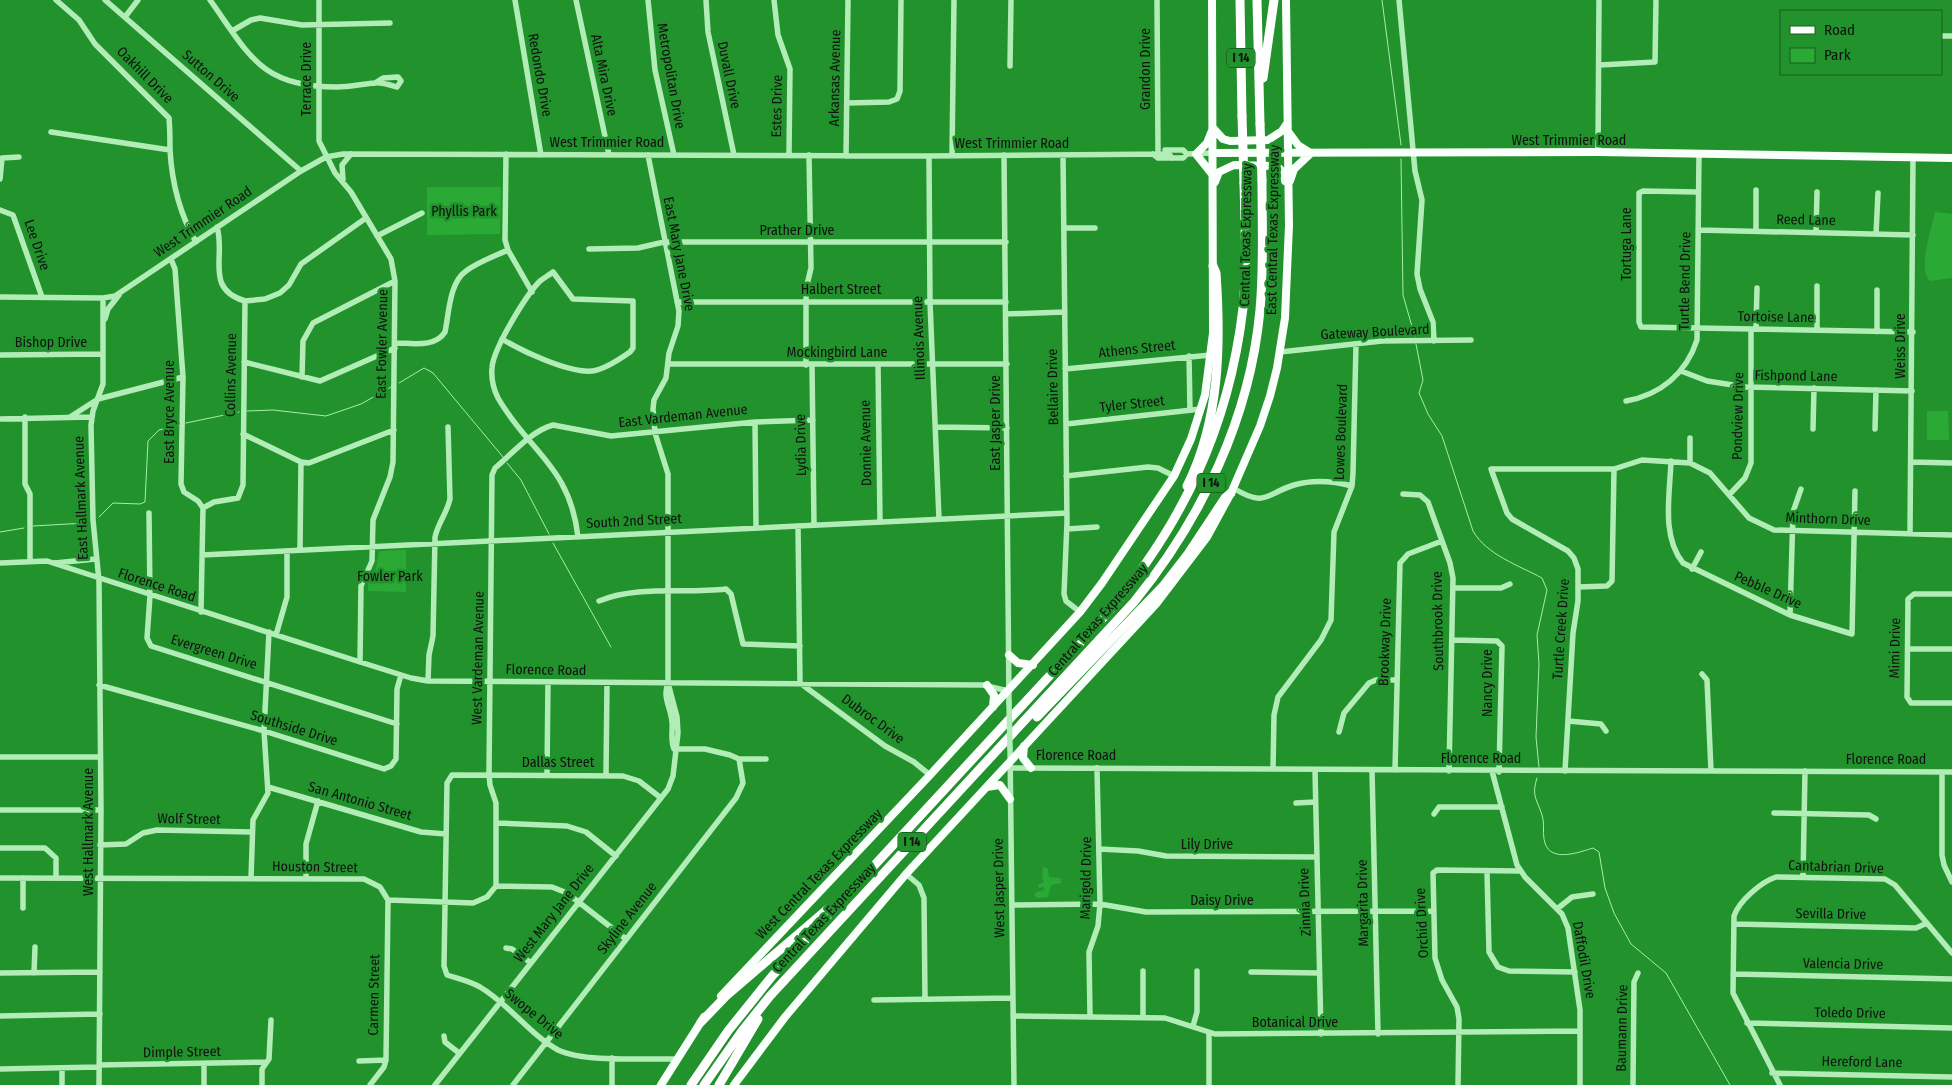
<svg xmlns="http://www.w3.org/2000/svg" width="1952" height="1085" viewBox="0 0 1952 1085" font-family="'Fira Sans Condensed',sans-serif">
	<rect width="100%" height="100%" fill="#21922c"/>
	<path fill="#2aaa35" d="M427,187H501L500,234L427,235Z
		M1935,212L1952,214V278L1930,281C1917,270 1932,227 1935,212Z
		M1927,411H1948L1949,440H1927Z
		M406,550V592L368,591V578L376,569L379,551Z
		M1043,867L1048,869L1049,877L1060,878L1062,883L1051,885L1048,897L1037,898L1034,895L1037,892L1044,890V887L1039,888L1038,885L1044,882L1042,876Z"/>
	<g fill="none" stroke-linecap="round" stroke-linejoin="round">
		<path stroke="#a6eeab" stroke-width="1" d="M1382,0L1401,145
			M1401,159L1403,295L1415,337
			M1416,344L1423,380L1419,393L1428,414L1442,436L1473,531C1487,555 1518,565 1542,578L1547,590L1537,635L1539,664L1536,737L1539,767
			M399,383L424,368L433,373L503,457
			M247,411L273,410L326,416L361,404L391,387
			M186,423L239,412
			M507,463L521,480L549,534
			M99,517L113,503L140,504L145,502L148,441L159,430L179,425
			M33,526L86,523
			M0,532L24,528
			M553,543L611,647
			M1537,778C1531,796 1537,799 1542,815C1545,824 1542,834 1545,843C1551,863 1580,852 1593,848L1599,852L1605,888L1614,913L1631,944L1666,973L1730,1085"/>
		<path stroke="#b2edb7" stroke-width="5.5" d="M56,0L79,20L95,44L169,118C170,129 170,139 170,150C172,184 179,213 196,242
			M105,0L301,171
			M210,0C250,56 261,87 337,87C350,87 362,84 374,83C381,82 390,85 397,87L401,81L398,77L383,78L375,83
			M319,0V141L335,173L351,192L391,259L395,281L393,462L390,477L373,520L372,561L361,586L360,662
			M515,0L541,155
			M576,0L609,155
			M648,0L655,70L674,155
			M706,0L708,32L734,155
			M774,0L778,35L790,69L789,155
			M1157,0L1158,151
			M1399,0L1415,171L1422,200L1417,274L1420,289L1433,322L1434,341
			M125,17L138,0
			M232,31L251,20L260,18L302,25L390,23
			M1941,36H1952
			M1600,65L1655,62L1656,0
			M1010,66L1011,0
			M847,103L889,102L897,99L900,91L901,0
			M51,132L170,150
			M1165,150H1183L1187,154L1213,153
			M1598,152L1599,0
			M506,154L505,240L508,250L532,292
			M1153,154L1158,158H1183L1187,154
			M648,155L679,311L678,326L669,353L666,378L654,400L653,409L655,433L668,474V683C662,697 671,708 672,722C673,731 670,740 674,749
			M952,155L954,0
			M1004,155L1009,703
			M1063,155L1067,522L1064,594L1066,601L1080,612
			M846,156L848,0
			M929,156L930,302L939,519
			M0,179L2,158L19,157
			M343,180L342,165L351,154
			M1698,192L1643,191L1639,193V322L1641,327L1913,332
			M0,210L13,215L42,297
			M1064,228H1095
			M1698,230L1913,235
			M1756,231V190
			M1816,232L1817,192
			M1876,234L1878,193
			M377,236L422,213
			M589,249L638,248L664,242H1006
			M171,259L175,269L183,377L181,484L184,492L198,501L203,508L201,612
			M1817,286V330
			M1877,290V332
			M0,297L103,298L115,296L301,171L326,157L343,154L929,156L1169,154L1172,158
			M245,301L265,299L280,293L289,285L301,264L366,218
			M677,302H1006
			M1006,314L1065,312
			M105,319L108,309L119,295
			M1756,329L1757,288
			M502,339C522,351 568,373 592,371C604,370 620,359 630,352L633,348V301L573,299L553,272C549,275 544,278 540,281C526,295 493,349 492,368C491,379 493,388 498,398C529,452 570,466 578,537
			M395,343C412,343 435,348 445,332C449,314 449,283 466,271C478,262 495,256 508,250
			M1280,352L1382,341L1471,340
			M0,355L103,354
			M1189,356L1190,410
			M244,362L320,381L395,348
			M668,364H1007
			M812,364L814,525
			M878,364L880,522
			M806,365V289L811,268L809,155
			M1065,369L1211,355
			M1681,371L1707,381L1746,387L1912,391
			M302,377L303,341L313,323L395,281
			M1626,401C1660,395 1686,374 1697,340L1699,154
			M25,417V484L30,494V561
			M70,417L98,399L183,377
			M0,419L91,417
			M755,422L756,528
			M1066,424L1201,409
			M937,427L1007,428
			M1813,429L1814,388
			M1875,429L1876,390
			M243,434L301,462L309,463L394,430
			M1671,461C1670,494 1661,536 1683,563L1790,615L1852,634L1855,491
			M1911,462L1952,463
			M1690,463V438
			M1066,476L1148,467L1158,468L1174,476
			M1233,488C1266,508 1265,494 1294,485C1314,479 1333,481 1352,486
			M1403,494L1420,495L1428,502L1450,563L1453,578L1449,771
			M1729,495L1745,478L1751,463V329
			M203,508L214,502L238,498L243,485L245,301C204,289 226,256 217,227
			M149,513L150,596L147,638L151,646L397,724
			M798,526L800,683L885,746L914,762L930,775
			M1067,529L1097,527
			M1910,534L1913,157
			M300,550L301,462
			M202,555L1067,513
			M0,563L47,561L360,662L411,678L428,681L983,685L1008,691
			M55,563L95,559
			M1692,569L1701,552
			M1578,587L1607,586L1612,581L1614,469
			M1453,588H1501L1510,584
			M1952,594H1914L1908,599L1907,697L1911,703H1952
			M599,601C638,585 685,594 726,589L731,594L743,644L800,646
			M1790,615L1793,512L1801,489
			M276,635L287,597V551
			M1452,640L1497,641L1502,646L1499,772
			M1908,649H1952
			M1702,674L1707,680L1711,771
			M428,681L429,655L433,636L435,537C438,523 447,513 450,499L448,427
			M99,685L264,731L384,769L391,766L396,759L397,689L401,675
			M1568,721L1601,724L1606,731
			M1339,732L1344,713L1369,683L1376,680H1397
			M1010,748L1014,1085
			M674,749H705L730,755L739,759H766
			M0,757H100
			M1010,768L1952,772
			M1273,769L1274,715L1278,697L1321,640L1331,620L1334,532L1352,486L1353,473L1356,344
			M1315,770L1321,1034
			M1372,770L1378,1034
			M1395,770L1400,563L1408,554L1442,541
			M1492,771L1517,865L1525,877L1562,914L1568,928L1580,1010V1085
			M1565,771L1573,633L1578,601V569L1574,558L1568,551L1512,519L1507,513L1491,469H1614L1642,460L1690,463L1710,473L1749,518L1774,530L1952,535
			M1942,772V855L1944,865L1952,882
			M547,775L548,682
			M606,775L607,683
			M268,787L421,832L446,834
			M661,798L639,781L623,776L452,775L447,783L444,966L447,975C459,979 469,981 480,987C509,1004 529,1034 558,1050C585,1063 646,1058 677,1059
			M1296,803L1315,802
			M0,810H101
			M1774,813L1869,815L1876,819
			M1434,814L1439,807H1502
			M497,823L567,826L586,832L616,856
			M100,845L126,844L143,833L157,830L252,832
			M0,848H45L56,858V878
			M1099,849L1138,851L1166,856L1316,857
			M1487,871L1489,952L1498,967L1509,971L1575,972
			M906,874L919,885L924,898L925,999
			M1803,877L1805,771
			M0,878L364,879L380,887L388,900L473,903L487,897L496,886
			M23,878V908
			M251,878L253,820L268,793L264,731L269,632
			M306,878V844L318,801
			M496,886V803L490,785L489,774L492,475L495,468C512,454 531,431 553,425L611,436L755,422L813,420
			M496,886L552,887L567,893L626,939
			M1012,905L1100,904L1146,912L1433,911
			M1557,909L1572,897L1593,894
			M1734,924L1916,928L1927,923
			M506,948L512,949L531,963
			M1251,972L1319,973
			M0,973L100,972
			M34,973L35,947
			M1733,974L1952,979
			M874,1000L1013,998
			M0,1016L100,1014
			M1013,1016L1165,1018L1215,1034L1580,1031
			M1090,1016L1089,952L1098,926L1100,904L1097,768
			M1143,1017V971
			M1747,1023L1952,1028
			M1193,1026L1197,1012V971
			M1209,1033V1085
			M444,1036L445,1042L459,1053
			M359,1061L386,1060
			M99,1065L266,1062
			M62,1068V1085
			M0,1069L99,1067
			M1772,1073L1952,1077
			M99,1085L101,810L99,581L93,520L91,425L93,411L103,384V298
			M204,1085V1064
			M262,1085V1069L269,1059L271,1020
			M370,1085L384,1067L386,1060L388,900
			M435,1085L668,789L673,776L678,733L677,717L668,683
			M513,1085L736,798L743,783L739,759
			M612,1085V1058
			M1458,1085L1459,1019L1457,1007L1442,980L1435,958L1433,873L1437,870L1520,871
			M1633,1085L1634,982L1638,973
			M1780,1085L1733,993L1734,916C1739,901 1761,882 1776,877L1885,879L1895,885L1952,953"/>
		<path stroke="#f9fffa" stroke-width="8" d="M1287,130L1298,145L1309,152
			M1213,153L1598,152L1952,158
			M1212,174L1196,154L1207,143L1213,128L1223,139L1230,141L1268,140L1282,131L1286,125
			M1290,181L1294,169L1311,153
			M1215,182L1219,172L1234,165L1277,166L1283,172L1285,181
			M1009,655L1018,663L1033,665
			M987,685L994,695L993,707
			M1024,746L1023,758L1031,768
			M987,787L1000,785L1010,799
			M721,996L930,775L1080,612L1102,583L1174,476L1191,439L1205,395L1213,333L1212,0
			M661,1085L704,1017
			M734,1085L785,1017L906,874L1156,604L1207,537L1231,493L1260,426L1270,396L1277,368L1285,318L1289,225L1286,0"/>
		<path stroke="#fff" stroke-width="9" d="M1240,0L1242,116
			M1257,0L1260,124
			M1263,78L1274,0
			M1187,486C1220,420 1221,344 1216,273L1213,266
			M1037,717L1164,585L1188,554L1225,498L1231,493
			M701,1022L727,995L829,908
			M691,1085L728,1031L773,975L1103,618C1181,528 1229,428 1243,308C1247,267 1245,225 1244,183
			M704,1085L742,1031L770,996L1134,602C1202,518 1250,418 1260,310C1264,267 1262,223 1262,180
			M719,1085L758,1019"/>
		<path stroke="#b2edb7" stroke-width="5.5" d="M1009,703L1010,748"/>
		<path stroke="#fff" stroke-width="9" d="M1242,116L1244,183
			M1260,124L1262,180"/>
	</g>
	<g text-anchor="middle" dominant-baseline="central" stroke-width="5" stroke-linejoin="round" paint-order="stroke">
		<g fill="#21922c" stroke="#163819" stroke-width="1">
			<rect x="1227" y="48.5" width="28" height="19" rx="4"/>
			<rect x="1197" y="473.5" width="28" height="19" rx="4"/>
			<rect x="898" y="832.5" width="28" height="19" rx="4"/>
		</g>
		<g font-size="12" font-weight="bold" fill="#111">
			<text x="1241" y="58">I 14</text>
			<text x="1211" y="483">I 14</text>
			<text x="912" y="842">I 14</text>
		</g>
		<g font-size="14" fill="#111" stroke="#21922c">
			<text transform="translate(1145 69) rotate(-90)">Grandon Drive</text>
			<text transform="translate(145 75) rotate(45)">Oakhill Drive</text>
			<text transform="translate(540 75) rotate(80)">Redondo Drive</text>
			<text transform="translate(604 75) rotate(78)">Alta Mira Drive</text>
			<text transform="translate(729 75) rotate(78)">Duvall Drive</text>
			<text transform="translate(211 76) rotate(41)">Sutton Drive</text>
			<text transform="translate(671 76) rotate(80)">Metropolitan Drive</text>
			<text transform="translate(835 78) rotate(-89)">Arkansas Avenue</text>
			<text transform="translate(306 79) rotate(-90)">Terrace Drive</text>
			<text transform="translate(777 106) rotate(-89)">Estes Drive</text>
			<text x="1569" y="140">West Trimmier Road</text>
			<text x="607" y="142">West Trimmier Road</text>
			<text x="1012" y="143">West Trimmier Road</text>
			<text transform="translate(1806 220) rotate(1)">Reed Lane</text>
			<text transform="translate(203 222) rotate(-34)">West Trimmier Road</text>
			<text x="797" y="230">Prather Drive</text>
			<text transform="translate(1273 230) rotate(-89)">East Central Texas Expressway</text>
			<text transform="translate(1246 235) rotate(-89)">Central Texas Expressway</text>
			<text transform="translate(1626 244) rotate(-90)">Tortuga Lane</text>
			<text transform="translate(37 245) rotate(71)">Lee Drive</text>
			<text transform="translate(679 254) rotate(79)">East Mary Jane Drive</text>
			<text transform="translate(1685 281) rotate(-89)">Turtle Bend Drive</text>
			<text x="841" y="289">Halbert Street</text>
			<text transform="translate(1776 317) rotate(1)">Tortoise Lane</text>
			<text transform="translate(1375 332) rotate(-3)">Gateway Boulevard</text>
			<text transform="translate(919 338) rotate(-92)">Illinois Avenue</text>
			<text x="51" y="342">Bishop Drive</text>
			<text transform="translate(382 344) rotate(-89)">East Fowler Avenue</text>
			<text transform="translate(1900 346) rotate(-90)">Weiss Drive</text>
			<text transform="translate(1137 349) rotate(-6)">Athens Street</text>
			<text x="837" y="352">Mockingbird Lane</text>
			<text transform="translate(231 375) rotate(-89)">Collins Avenue</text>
			<text transform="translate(1796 376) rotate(1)">Fishpond Lane</text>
			<text transform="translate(1053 387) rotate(-91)">Bellaire Drive</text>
			<text transform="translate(1132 404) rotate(-6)">Tyler Street</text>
			<text transform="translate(169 412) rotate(-90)">East Bryce Avenue</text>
			<text transform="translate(683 416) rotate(-6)">East Vardeman Avenue</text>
			<text transform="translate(1738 416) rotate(-89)">Pondview Drive</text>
			<text transform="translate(995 423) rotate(-90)">East Jasper Drive</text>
			<text transform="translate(1341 432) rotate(-88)">Lowes Boulevard</text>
			<text transform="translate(866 443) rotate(-91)">Donnie Avenue</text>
			<text transform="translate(801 445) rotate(-91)">Lydia Drive</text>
			<text transform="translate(81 498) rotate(-92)">East Hallmark Avenue</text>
			<text transform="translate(1828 519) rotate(2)">Minthorn Drive</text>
			<text transform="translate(634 521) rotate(-3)">South 2nd Street</text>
			<text transform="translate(157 585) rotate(18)">Florence Road</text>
			<text transform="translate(1768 590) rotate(24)">Pebble Drive</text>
			<text transform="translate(1098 620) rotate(-49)">Central Texas Expressway</text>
			<text transform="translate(1438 621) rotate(-91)">Southbrook Drive</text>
			<text transform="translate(1561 629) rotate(-86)">Turtle Creek Drive</text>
			<text transform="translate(1385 642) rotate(-88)">Brookway Drive</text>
			<text transform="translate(1895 648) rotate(-89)">Mimi Drive</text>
			<text transform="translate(214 652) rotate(17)">Evergreen Drive</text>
			<text transform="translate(478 658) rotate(-89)">West Vardeman Avenue</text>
			<text transform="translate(546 670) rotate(1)">Florence Road</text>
			<text transform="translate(1487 683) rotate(-90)">Nancy Drive</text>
			<text transform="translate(873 719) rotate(36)">Dubroc Drive</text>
			<text transform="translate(294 728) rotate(17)">Southside Drive</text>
			<text x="1076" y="755">Florence Road</text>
			<text x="1481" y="758">Florence Road</text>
			<text x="1886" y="759">Florence Road</text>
			<text x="558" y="762">Dallas Street</text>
			<text transform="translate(360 801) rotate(16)">San Antonio Street</text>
			<text transform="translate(189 819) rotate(1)">Wolf Street</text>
			<text transform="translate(88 832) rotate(-90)">West Hallmark Avenue</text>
			<text x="1207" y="844">Lily Drive</text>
			<text transform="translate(315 867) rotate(1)">Houston Street</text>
			<text transform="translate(1836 867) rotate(2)">Cantabrian Drive</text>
			<text transform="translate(819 874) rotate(-46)">West Central Texas Expressway</text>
			<text transform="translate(1086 878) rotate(-89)">Marigold Drive</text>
			<text transform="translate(999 888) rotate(-91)">West Jasper Drive</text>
			<text x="1222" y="900">Daisy Drive</text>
			<text transform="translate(1305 902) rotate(-92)">Zinnia Drive</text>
			<text transform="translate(1363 903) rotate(-91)">Margarita Drive</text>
			<text transform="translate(554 913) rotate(-52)">West Mary Jane Drive</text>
			<text transform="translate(1831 914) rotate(1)">Sevilla Drive</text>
			<text transform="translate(627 918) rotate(-52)">Skyline Avenue</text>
			<text transform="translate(824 918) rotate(-47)">Central Texas Expressway</text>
			<text transform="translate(1422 923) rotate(-93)">Orchid Drive</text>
			<text transform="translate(1584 960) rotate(80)">Daffodil Drive</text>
			<text transform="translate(1843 964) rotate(1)">Valencia Drive</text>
			<text transform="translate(374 995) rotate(-89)">Carmen Street</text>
			<text transform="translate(1850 1013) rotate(1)">Toledo Drive</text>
			<text transform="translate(534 1014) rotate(39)">Swope Drive</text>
			<text x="1295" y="1022">Botanical Drive</text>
			<text transform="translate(1622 1028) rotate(-89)">Baumann Drive</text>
			<text transform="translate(182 1052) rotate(-1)">Dimple Street</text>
			<text transform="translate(1862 1062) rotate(1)">Hereford Lane</text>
		</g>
		<g font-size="14" fill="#111" stroke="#21922c">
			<text x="464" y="211">Phyllis Park</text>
			<text x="390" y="576">Fowler Park</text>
		</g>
	</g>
	<rect x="1780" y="10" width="162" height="65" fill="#21922c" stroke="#1b5e21"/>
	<rect x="1790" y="26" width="25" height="8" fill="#f9fffa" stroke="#1b5e21"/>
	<text x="1824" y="35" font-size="15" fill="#111111">Road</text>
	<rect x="1790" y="48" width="25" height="15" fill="#2aaa35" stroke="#1b5e21"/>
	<text x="1824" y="60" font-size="15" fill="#111111">Park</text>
</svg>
